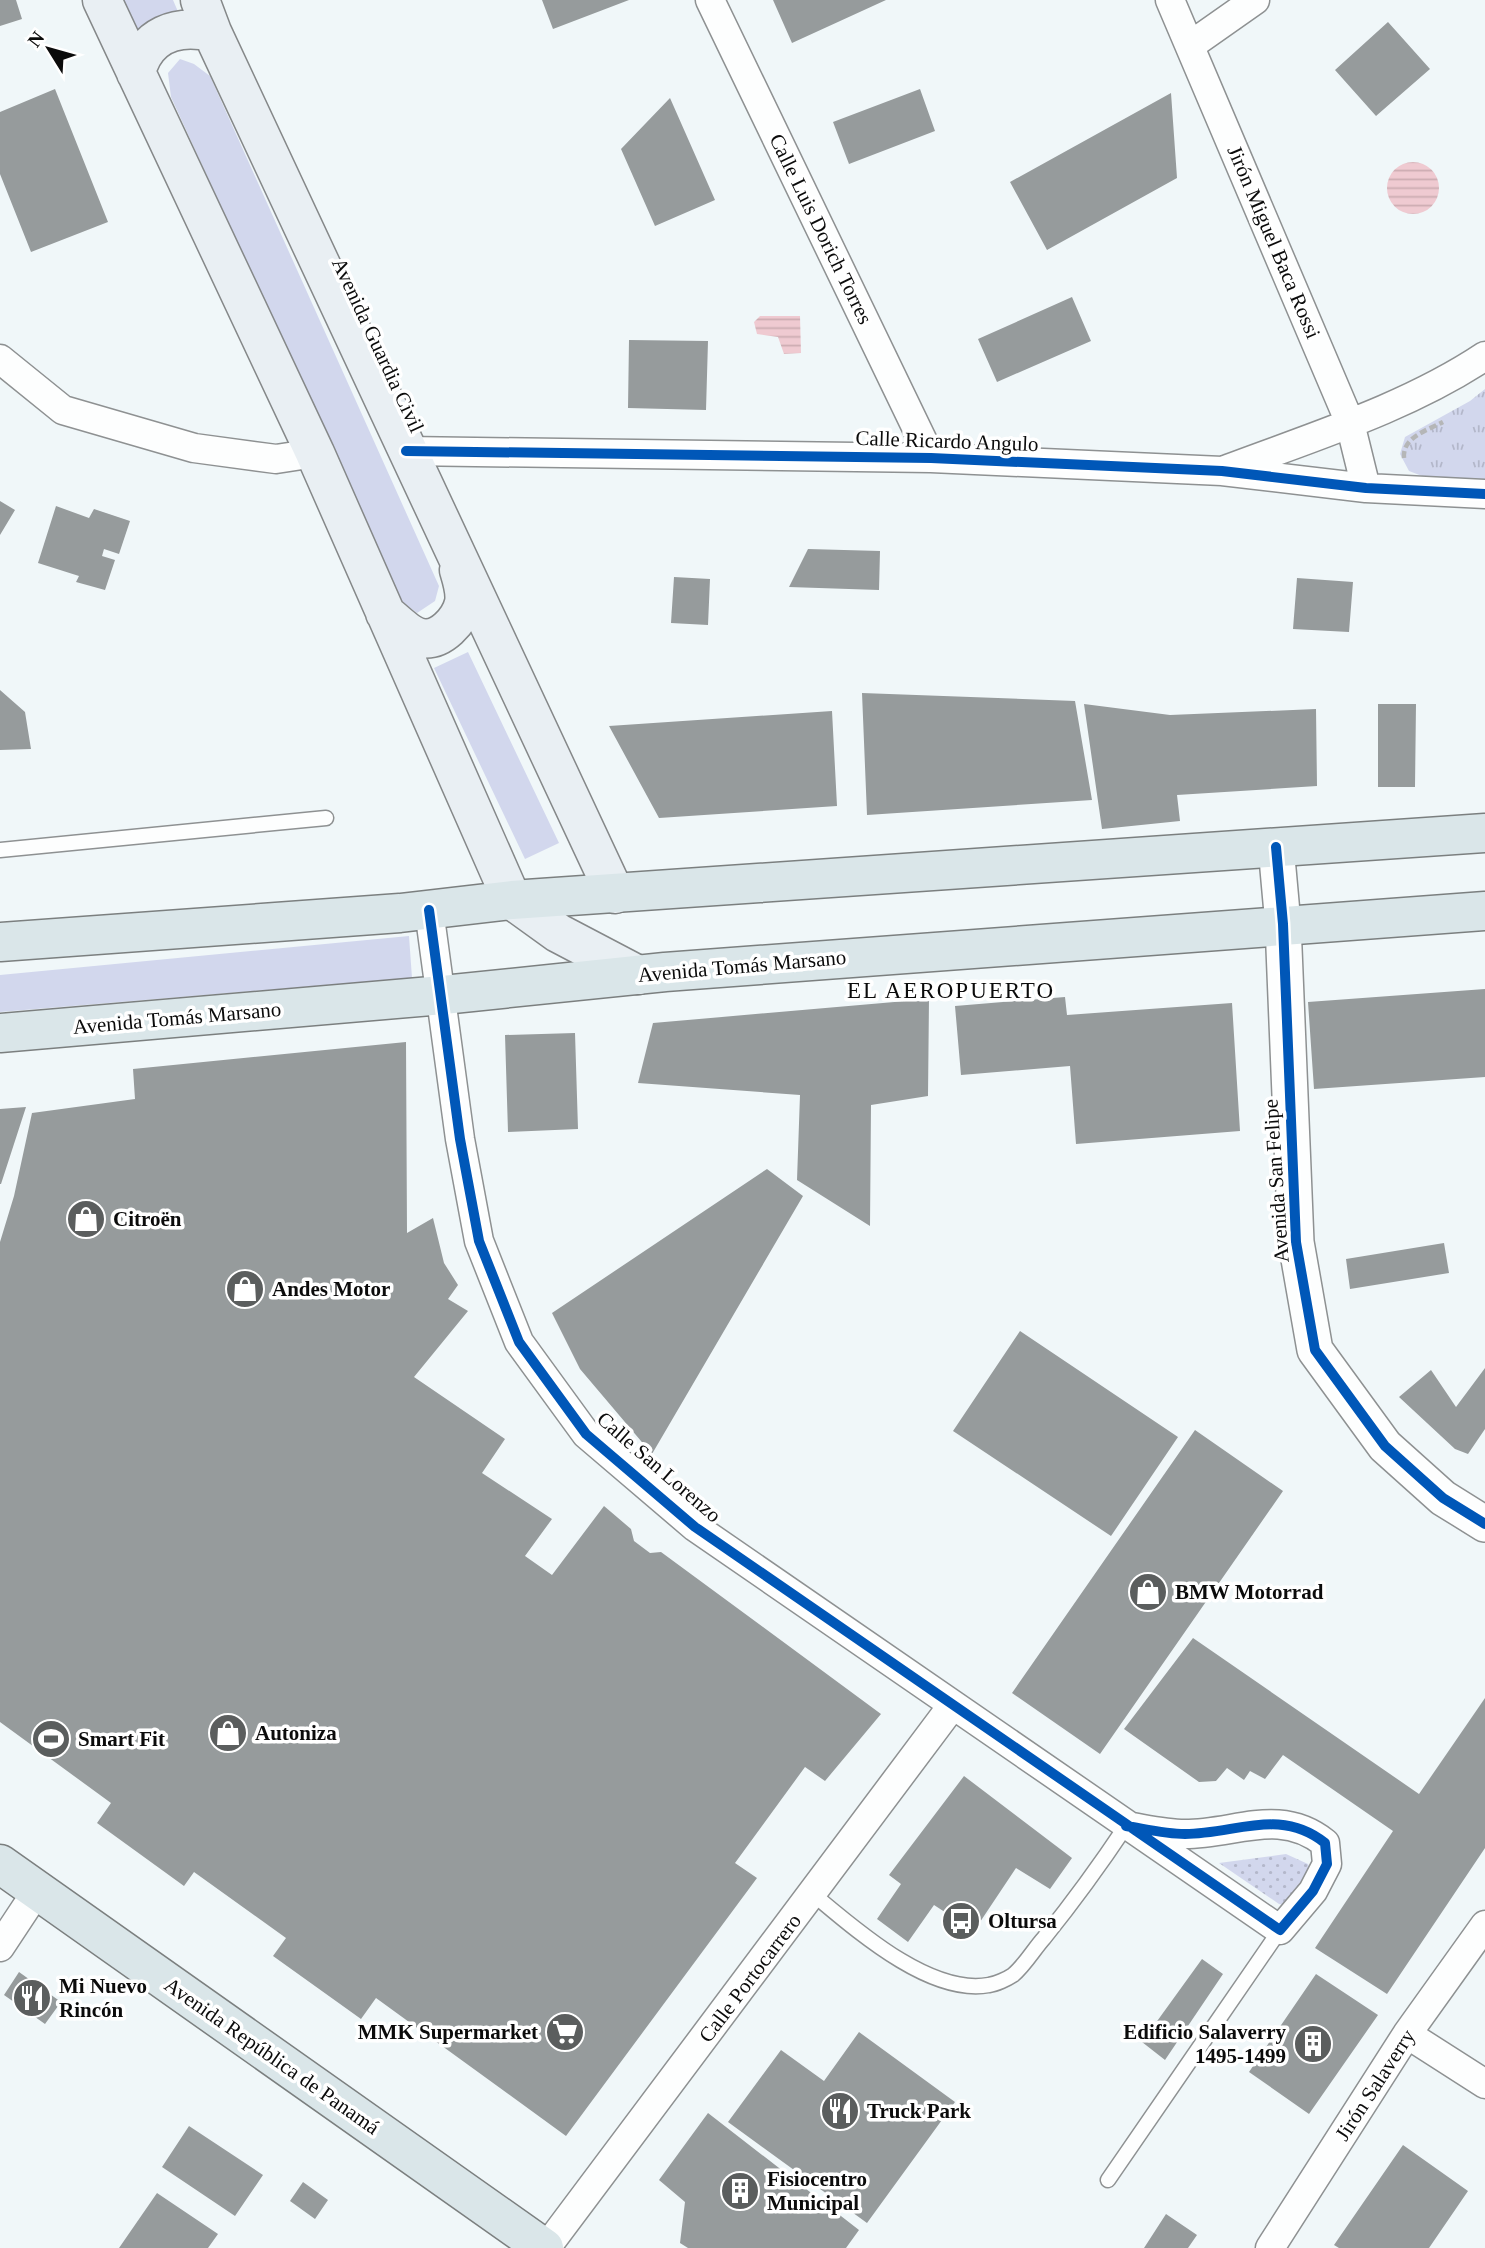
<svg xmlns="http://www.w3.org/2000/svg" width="1485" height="2248" viewBox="0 0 1485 2248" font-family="Georgia,serif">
	<defs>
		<pattern id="park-tufts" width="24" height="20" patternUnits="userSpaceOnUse" patternTransform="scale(1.75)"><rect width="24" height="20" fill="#d2d7ed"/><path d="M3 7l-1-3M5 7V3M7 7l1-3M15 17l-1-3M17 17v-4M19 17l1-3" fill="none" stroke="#b3b7ca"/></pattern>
		<pattern id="garden-dots" width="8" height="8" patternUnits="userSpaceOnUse" patternTransform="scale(1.75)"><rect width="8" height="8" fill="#d2d7ed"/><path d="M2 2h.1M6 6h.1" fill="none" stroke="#b3b7ca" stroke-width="1.8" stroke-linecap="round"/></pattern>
		<pattern id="water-rules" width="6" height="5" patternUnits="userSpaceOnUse" patternTransform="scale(1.75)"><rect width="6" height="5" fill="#efcad1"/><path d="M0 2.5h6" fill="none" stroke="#ccacb2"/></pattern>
	</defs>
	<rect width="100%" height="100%" fill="#f0f7f9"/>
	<path fill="#d2d7ed" d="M119,0H173L182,21L138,40Z
		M180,59L194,64L210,76L439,586L435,601L417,613L400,600L171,97L168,73Z
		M468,652L559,843L525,859L434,668Z
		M409,936L412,978L0,1012V975Z"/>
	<path fill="url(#park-tufts)" d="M1485,389V482L1430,479L1409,471L1400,454L1405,437L1470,401Z"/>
	<path fill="url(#garden-dots)" d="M1286,1854L1308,1864L1311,1871L1288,1906L1279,1904L1219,1863Z"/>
	<path fill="url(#water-rules)" d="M1387 188a26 26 0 1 1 52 0a26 26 0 1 1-52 0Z
		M760,316H800L801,353L784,354L778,337L757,334L754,322Z"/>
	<path fill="#969b9c" d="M0,0H16L22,19L0,26Z
		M542,0H629L553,29Z
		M773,0H886L792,43Z
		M1388,22L1430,69L1376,116L1335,70Z
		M55,89L108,222L31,252L0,174V112Z
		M920,89L935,131L849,164L833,122Z
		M1171,93L1177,178L1047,250L1010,182Z
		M670,98L715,200L655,226L621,149Z
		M1072,297L1091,341L997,382L978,339Z
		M629,340L708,341L706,410L628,408Z
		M0,501L15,510L0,535Z
		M56,506L89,518L94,509L130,521L119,554L104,549L102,556L115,560L105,590L76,582L79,576L38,563Z
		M808,549L880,551L879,590L789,587Z
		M674,577L710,579L708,625L671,623Z
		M1297,578L1353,582L1349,632L1293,629Z
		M0,690L25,712L31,749L0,750Z
		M862,693L1075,701L1092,800L867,815Z
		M1084,704L1170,715L1316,709L1317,786L1177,795L1180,821L1102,829Z
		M1378,704H1416L1415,787H1378Z
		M832,711L837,806L659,818L609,726Z
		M1485,989V1077L1314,1089L1308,1002Z
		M1065,997L1067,1015L1232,1003L1240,1131L1076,1144L1070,1066L961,1075L955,1006Z
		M929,999L928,1096L871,1105L870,1226L797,1180L800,1095L638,1083L653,1023Z
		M575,1033L578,1129L508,1132L505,1035Z
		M406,1042L407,1233L433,1218L444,1263L458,1285L448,1299L468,1311L414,1377L505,1439L482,1473L552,1519L525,1556L552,1575L604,1506L631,1529L634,1541L650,1553L661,1552L881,1714L825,1781L805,1767L735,1863L757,1878L566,2136L376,1998L361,2019L273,1956L286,1938L194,1872L184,1886L97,1823L111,1803L0,1722V1242L14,1196L32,1113L135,1099L133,1069Z
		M26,1107L1,1184H0V1109Z
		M767,1169L803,1196L652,1454L580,1369L552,1313Z
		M1444,1243L1449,1273L1350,1289L1346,1259Z
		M1020,1331L1178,1437L1111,1536L953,1431Z
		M1485,1368V1429L1468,1454L1455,1449L1399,1397L1431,1370L1456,1407Z
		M1195,1430L1283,1491L1100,1754L1012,1693Z
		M1193,1638L1419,1794L1485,1698V1848L1387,1994L1315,1948L1393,1831L1283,1755L1265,1779L1250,1771L1244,1780L1227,1768L1216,1781L1199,1782L1124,1729Z
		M964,1776L1072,1858L1050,1889L1016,1868L974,1931L934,1905L908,1942L877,1919L901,1884L889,1875Z
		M1202,1959L1223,1974L1165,2060L1142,2042Z
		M19,1972L61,2002L45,2024L4,1995Z
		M1316,1974L1378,2015L1309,2114L1249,2072Z
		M859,2032L955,2102L867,2223L728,2122L781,2050L824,2081Z
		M708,2113L859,2230L846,2248H688L680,2243L685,2202L659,2180Z
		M189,2126L263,2175L235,2216L162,2167Z
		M1403,2145L1468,2191L1429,2248H1339L1334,2245Z
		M303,2182L328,2200L315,2219L290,2201Z
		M157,2193L218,2234L208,2248H119Z
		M1166,2214L1197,2235L1188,2248H1144Z"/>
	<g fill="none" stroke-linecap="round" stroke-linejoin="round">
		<defs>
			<path id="service" d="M0,850L326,818
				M813,1894C855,1929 930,1996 989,1985C996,1984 1007,1979 1013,1975C1025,1965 1034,1949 1044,1938C1073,1902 1100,1865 1126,1826
				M1108,2180L1280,1930"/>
			<path id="minor" d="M710,0L931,458
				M1170,0L1350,423L1366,488
				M1191,45L1255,0
				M0,359L63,410L194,448L276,459L315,453
				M406,451L931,458L1222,471L1366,488L1485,494
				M1225,470C1312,437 1407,408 1485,356
				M429,910L460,1139L479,1241L519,1342L586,1434L695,1527L1280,1930L1313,1891L1327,1864L1325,1843C1280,1807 1236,1834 1185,1834C1165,1834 1145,1829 1126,1826
				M0,1947L37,1891
				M1407,2034L1485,2084
				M546,2248L952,1706
				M1270,2248L1407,2034L1485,1925"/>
			<path id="tertiary" d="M1276,847L1283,924L1296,1242L1315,1350L1385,1446L1443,1498L1485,1524"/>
			<path id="secondary" d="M102,0L315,453L512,900L558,933L638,975
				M200,0L212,32L615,894
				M136,73C145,35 176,24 212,32
				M385,613C395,621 409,636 421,638C441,642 460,620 464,603C466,592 462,580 459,570"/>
			<path id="primary" d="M0,942L400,913L512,900L1485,833
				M0,1033L443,995L665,972L1485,911
				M0,1864L544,2248"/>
		</defs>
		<use href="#service" stroke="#8e9192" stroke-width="17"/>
		<use href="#minor" stroke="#8e9192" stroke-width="31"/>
		<use href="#tertiary" stroke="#8e9192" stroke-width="38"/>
		<use href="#secondary" stroke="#858889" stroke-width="41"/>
		<use href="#primary" stroke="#7b7f7f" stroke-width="41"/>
		<path stroke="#b5b6b7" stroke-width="4.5" stroke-dasharray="7 3.5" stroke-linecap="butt" d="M1404,458C1402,437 1428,430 1443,422"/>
		<use href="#service" stroke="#fdfefe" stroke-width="14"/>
		<use href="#minor" stroke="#fdfefe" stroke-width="28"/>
		<use href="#tertiary" stroke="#fdfefe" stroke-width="35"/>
		<use href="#secondary" stroke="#e9eff3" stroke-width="38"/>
		<use href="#primary" stroke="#dae6e9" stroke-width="38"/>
		<defs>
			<path id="cycleway" d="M406,451L931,458L1222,471L1366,488L1485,494
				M1276,847L1283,924L1296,1242L1315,1350L1385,1446L1443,1498L1485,1524
				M429,910L460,1139L479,1241L519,1342L586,1434L695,1527L1280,1930L1313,1891L1327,1864L1325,1843C1280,1807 1236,1834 1185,1834C1165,1834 1145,1829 1126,1826"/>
		</defs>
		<use href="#cycleway" stroke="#fff" stroke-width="15"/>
		<use href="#cycleway" stroke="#0057b8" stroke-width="10"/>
	</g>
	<defs>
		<symbol id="shop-disc" viewBox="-11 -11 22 22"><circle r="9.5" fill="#5b5e5e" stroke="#fff"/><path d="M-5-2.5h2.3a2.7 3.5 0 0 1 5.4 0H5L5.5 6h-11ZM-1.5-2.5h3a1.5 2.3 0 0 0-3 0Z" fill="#fff"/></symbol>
		<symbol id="stadium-disc" viewBox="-11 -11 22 22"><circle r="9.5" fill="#5b5e5e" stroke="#fff"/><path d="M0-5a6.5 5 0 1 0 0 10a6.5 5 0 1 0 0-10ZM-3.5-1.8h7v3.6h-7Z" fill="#fff"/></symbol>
		<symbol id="bus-disc" viewBox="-11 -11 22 22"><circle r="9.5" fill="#5b5e5e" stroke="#fff"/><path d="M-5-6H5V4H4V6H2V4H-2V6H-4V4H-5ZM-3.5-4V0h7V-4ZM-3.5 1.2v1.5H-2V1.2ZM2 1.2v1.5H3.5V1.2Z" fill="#fff"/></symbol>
		<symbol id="restaurant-disc" viewBox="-11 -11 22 22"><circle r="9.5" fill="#5b5e5e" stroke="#fff"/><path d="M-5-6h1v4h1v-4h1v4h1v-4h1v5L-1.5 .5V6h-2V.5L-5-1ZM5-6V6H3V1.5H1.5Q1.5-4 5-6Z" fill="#fff"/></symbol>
		<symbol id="supermarket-disc" viewBox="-11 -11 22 22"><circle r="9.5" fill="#5b5e5e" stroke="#fff"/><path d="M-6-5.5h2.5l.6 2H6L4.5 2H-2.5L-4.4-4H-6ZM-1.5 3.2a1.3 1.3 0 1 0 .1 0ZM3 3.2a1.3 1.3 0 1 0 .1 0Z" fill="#fff"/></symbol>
		<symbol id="building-disc" viewBox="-11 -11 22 22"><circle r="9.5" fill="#5b5e5e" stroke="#fff"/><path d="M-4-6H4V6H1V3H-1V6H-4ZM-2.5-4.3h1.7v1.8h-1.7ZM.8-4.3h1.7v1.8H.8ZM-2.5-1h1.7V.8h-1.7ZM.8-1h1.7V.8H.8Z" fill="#fff"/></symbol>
	</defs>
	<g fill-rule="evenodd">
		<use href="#shop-disc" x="64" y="1197" width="44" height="44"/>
		<use href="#shop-disc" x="223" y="1267" width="44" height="44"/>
		<use href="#shop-disc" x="1126" y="1570" width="44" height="44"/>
		<use href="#shop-disc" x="206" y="1711" width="44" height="44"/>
		<use href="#stadium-disc" x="29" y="1717" width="44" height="44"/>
		<use href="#bus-disc" x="939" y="1899" width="44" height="44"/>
		<use href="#restaurant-disc" x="10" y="1976" width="44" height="44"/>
		<use href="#supermarket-disc" x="543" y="2010" width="44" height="44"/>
		<use href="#building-disc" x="1291" y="2022" width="44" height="44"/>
		<use href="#restaurant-disc" x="818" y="2089" width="44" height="44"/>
		<use href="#building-disc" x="718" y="2169" width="44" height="44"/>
	</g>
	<g text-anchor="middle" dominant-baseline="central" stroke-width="7" stroke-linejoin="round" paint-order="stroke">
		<g font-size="21" fill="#0b0b0b" stroke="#fff">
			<text transform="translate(821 229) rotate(64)">Calle Luis Dorich Torres</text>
			<text transform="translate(1274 242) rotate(67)">Jirón Miguel Baca Rossi</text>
			<text transform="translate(378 345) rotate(65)">Avenida Guardia Civil</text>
			<text transform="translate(947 441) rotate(2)">Calle Ricardo Angulo</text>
			<text transform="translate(742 966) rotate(-5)">Avenida Tomás Marsano</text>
			<text transform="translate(177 1018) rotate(-5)">Avenida Tomás Marsano</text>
			<text transform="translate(1276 1181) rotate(-94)">Avenida San Felipe</text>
			<text transform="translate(659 1467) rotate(41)">Calle San Lorenzo</text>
			<text transform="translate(750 1978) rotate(-53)">Calle Portocarrero</text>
			<text transform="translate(272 2056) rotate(35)">Avenida República de Panamá</text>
			<text transform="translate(1375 2085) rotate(-57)">Jirón Salaverry</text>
		</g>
		<g font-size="21" font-weight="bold" fill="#0b0b0b" stroke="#fff" text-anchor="start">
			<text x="113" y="1219">Citroën</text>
			<text x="272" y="1289">Andes Motor</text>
			<text x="1175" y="1592">BMW Motorrad</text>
			<text x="255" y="1733">Autoniza</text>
			<text x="78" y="1739">Smart Fit</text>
			<text x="988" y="1921">Oltursa</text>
			<text x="59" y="1986">Mi Nuevo<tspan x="59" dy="24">Rincón</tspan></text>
			<text x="538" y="2032" text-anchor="end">MMK Supermarket</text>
			<text x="1286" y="2032" text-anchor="end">Edificio Salaverry<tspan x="1286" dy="24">1495-1499</tspan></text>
			<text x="867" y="2111">Truck Park</text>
			<text x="767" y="2179">Fisiocentro<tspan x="767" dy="24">Municipal</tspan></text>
		</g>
		<g font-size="23" letter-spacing="2" fill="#0b0b0b" stroke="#fff">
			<text x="951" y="990">EL AEROPUERTO</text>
		</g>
	</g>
	<g transform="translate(49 49) rotate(307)" stroke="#ffffff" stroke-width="5" paint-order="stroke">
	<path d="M0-5L12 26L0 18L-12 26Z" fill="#0b0b0b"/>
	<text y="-10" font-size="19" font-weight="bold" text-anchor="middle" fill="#0b0b0b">N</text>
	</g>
</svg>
